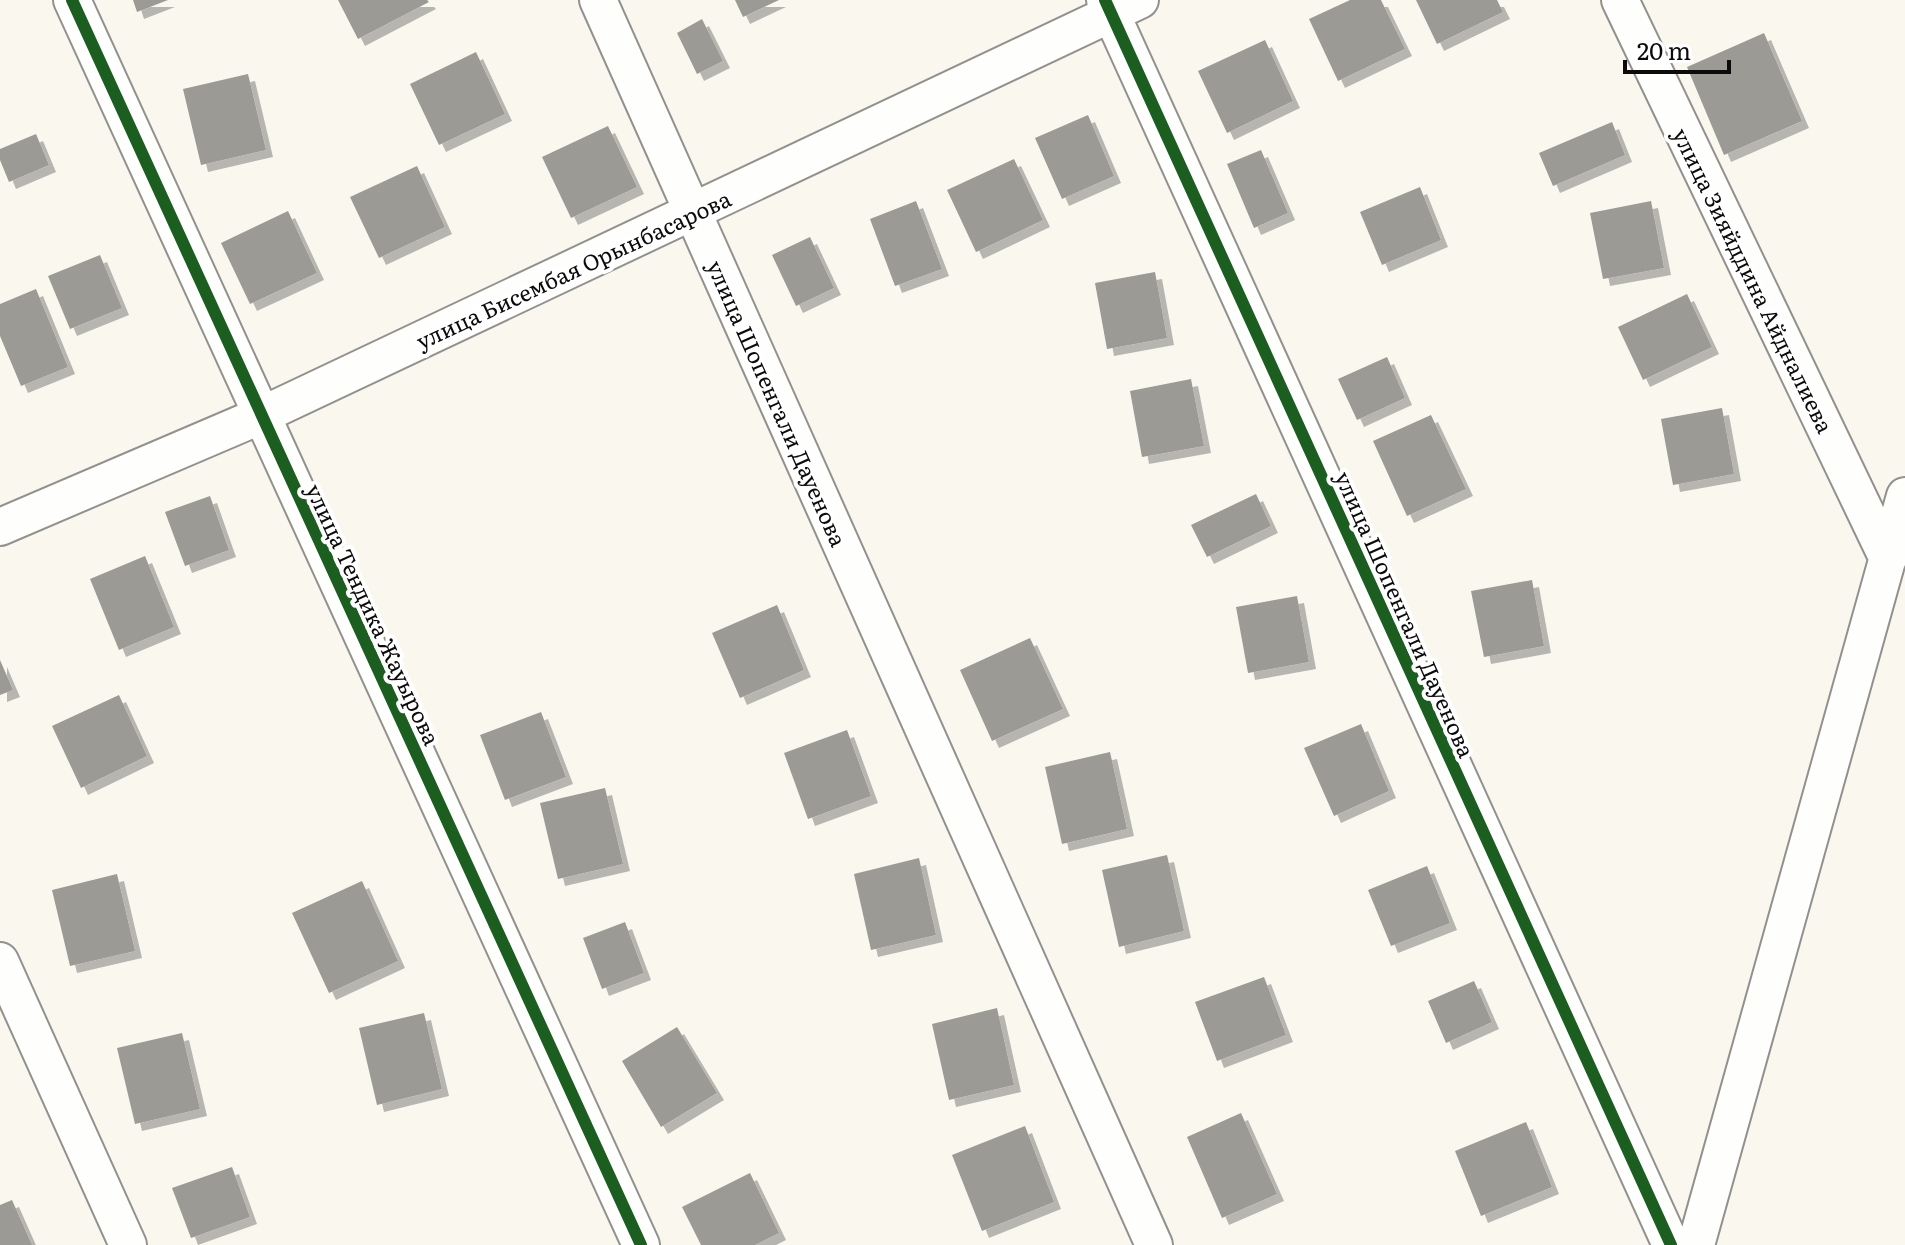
<svg xmlns="http://www.w3.org/2000/svg" width="1905" height="1245" viewBox="0 0 1905 1245" font-family="Literata,serif">
	<defs>
		<filter id="shadow"><feDropShadow dx="7" dy="7" stdDeviation="0" flood-color="#0004"/></filter>
	</defs>
	<rect width="100%" height="100%" fill="#faf7ef"/>
	<path fill="#9c9a95" filter="url(#shadow)" d="M133,0H168L137,12Z
		M338,0H427L429,2L358,39Z
		M735,0H779L743,17Z
		M1350,0H1381L1405,49L1338,81L1309,19Z
		M1416,0H1497L1503,12L1437,44Z
		M702,19L723,61L697,74L677,33Z
		M1764,33L1802,121L1724,155L1687,67Z
		M1265,40L1293,101L1227,133L1198,71Z
		M476,52L505,114L439,145L410,84Z
		M248,74L266,150L201,165L183,89Z
		M1088,115L1114,176L1062,199L1035,138Z
		M1612,122L1625,155L1553,186L1539,153Z
		M608,126L637,187L571,218L542,157Z
		M36,134L49,165L9,182L0,160V149Z
		M1261,150L1288,213L1254,228L1227,164Z
		M1014,159L1043,220L976,252L947,190Z
		M417,166L445,227L379,258L350,197Z
		M1420,187L1441,240L1382,265L1360,212Z
		M916,201L942,269L895,286L870,219Z
		M1651,201L1664,268L1603,279L1590,213Z
		M288,211L317,273L250,304L221,243Z
		M810,237L834,288L796,306L772,255Z
		M100,255L122,308L70,329L48,276Z
		M1155,272L1167,338L1107,349L1095,283Z
		M36,289L68,367L21,386L0,336V304Z
		M1687,294L1712,347L1643,380L1618,327Z
		M1387,357L1405,398L1357,420L1338,379Z
		M1191,379L1204,446L1142,457L1130,391Z
		M1722,408L1734,474L1673,485L1661,419Z
		M1431,415L1466,489L1407,516L1373,441Z
		M1256,494L1271,526L1207,557L1191,525Z
		M210,496L229,550L185,566L165,512Z
		M145,556L174,627L119,650L90,579Z
		M1532,580L1544,646L1484,657L1471,591Z
		M1297,596L1309,662L1248,673L1236,607Z
		M777,605L804,670L740,698L712,633Z
		M1030,638L1063,709L992,741L960,670Z
		M0,660L13,690L0,695Z
		M119,695L147,756L81,788L52,726Z
		M541,712L566,777L505,800L480,735Z
		M1361,724L1389,791L1334,816L1304,748Z
		M847,730L871,796L808,819L784,753Z
		M1110,752L1127,829L1062,844L1045,767Z
		M605,788L623,864L558,879L540,803Z
		M1167,855L1184,931L1119,947L1102,870Z
		M919,858L936,935L871,950L854,874Z
		M1427,866L1450,923L1391,946L1368,890Z
		M117,874L135,951L70,966L52,890Z
		M362,881L398,961L329,993L292,913Z
		M625,922L644,973L602,989L583,938Z
		M1264,977L1286,1035L1217,1061L1195,1002Z
		M1474,981L1492,1022L1446,1043L1428,1001Z
		M997,1008L1014,1085L949,1100L932,1024Z
		M424,1013L442,1089L377,1105L359,1028Z
		M677,1027L717,1093L661,1127L622,1061Z
		M182,1033L200,1109L135,1124L117,1048Z
		M1241,1113L1277,1194L1222,1218L1187,1137Z
		M1526,1122L1552,1187L1481,1216L1455,1151Z
		M1025,1126L1054,1202L982,1231L952,1155Z
		M232,1167L250,1217L191,1238L172,1188Z
		M750,1173L779,1233L755,1245H701L682,1207Z
		M12,1200L32,1245H0V1205Z"/>
	<g fill="none" stroke-linecap="round" stroke-linejoin="round">
		<defs>
			<path id="minor" d="M72,0L641,1245
				M598,0L1154,1245
				M1105,0L1671,1245
				M1620,0L1888,559
				M0,527L262,415L1140,0
				M0,961L128,1245
				M1696,1245L1905,496"/>
		</defs>
		<use href="#minor" stroke="#93918e" stroke-width="40"/>
		<use href="#minor" stroke="#fefefd" stroke-width="36"/>
		<defs>
			<path id="cycleway" d="M72,0L641,1245
				M1105,0L1671,1245"/>
		</defs>
		<use href="#cycleway" stroke="#fff" stroke-width="17"/>
		<use href="#cycleway" stroke="#1b5e20" stroke-width="12"/>
	</g>
	<g text-anchor="middle" dominant-baseline="central" stroke-width="8" stroke-linejoin="round" paint-order="stroke">
		<g font-size="22" fill="#0b0b0b" stroke="#fff">
			<text transform="translate(573 269) rotate(-25)">улица Бисембая Орынбасарова</text>
			<text transform="translate(1754 280) rotate(64)">улица Зияйддина Айдналиева</text>
			<text transform="translate(778 403) rotate(66)">улица Шопенгали Дауенова</text>
			<text transform="translate(374 614) rotate(65)">улица Тендика Жауырова</text>
			<text transform="translate(1406 614) rotate(66)">улица Шопенгали Дауенова</text>
		</g>
	</g>
	<path d="M1625 60v12h104v-12" fill="none" stroke="#0b0b0b" stroke-width="4"/>
	<text x="1637" y="60" font-size="24" fill="#0b0b0b" stroke="#ffffff" stroke-width="6" paint-order="stroke">20 m</text>
</svg>
